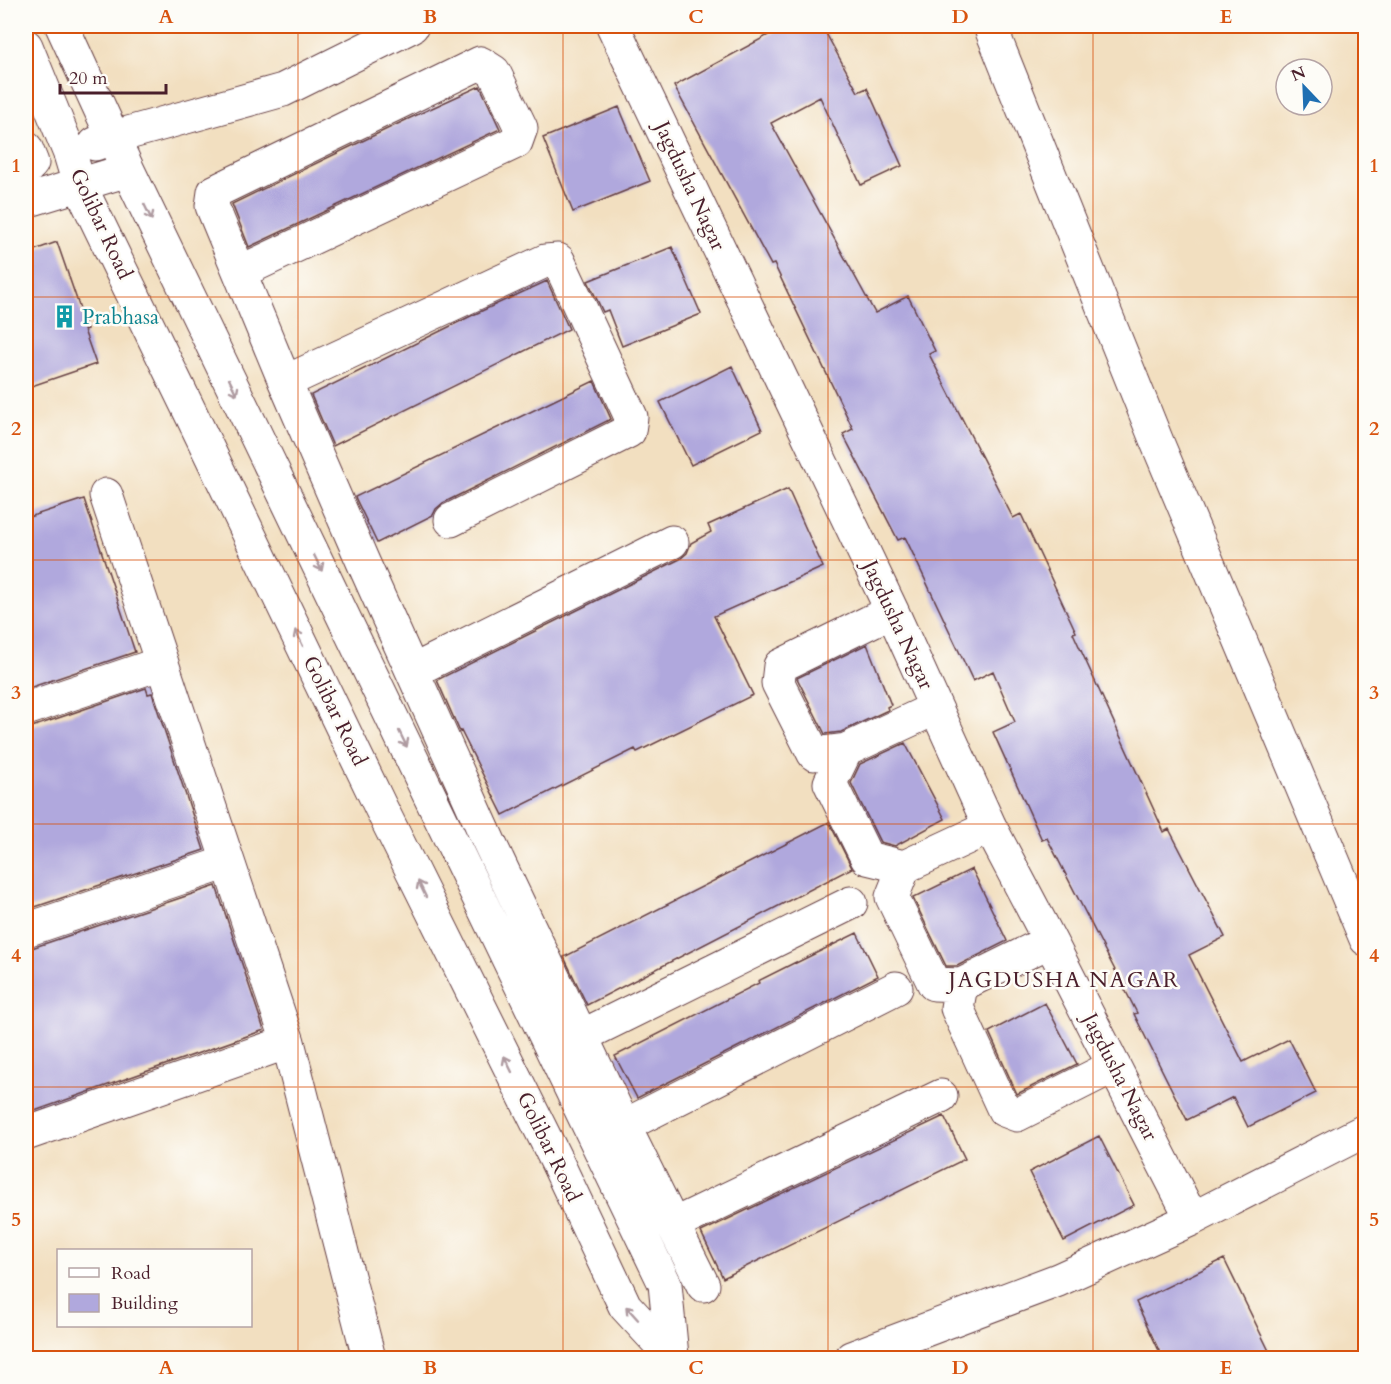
<svg xmlns="http://www.w3.org/2000/svg" width="1391" height="1384" viewBox="0 0 1391 1384" font-family="Cardo,serif">
	<rect width="100%" height="100%" fill="#fdfcf7"/>
	<filter id="ink" filterUnits="userSpaceOnUse"><feTurbulence type="fractalNoise" baseFrequency=".0167" numOctaves="2"/><feDisplacementMap in="SourceGraphic" scale="12" xChannelSelector="R" yChannelSelector="G"/><feConvolveMatrix kernelMatrix="1 2 1 2 8 2 1 2 1" color-interpolation-filters="sRGB"/></filter>
	<filter id="wash" filterUnits="userSpaceOnUse"><feTurbulence type="fractalNoise" baseFrequency=".008" numOctaves="4" result="noise"/><feDisplacementMap in="SourceGraphic" scale="24" xChannelSelector="R" yChannelSelector="G"/><feGaussianBlur stdDeviation="1.35" result="paint"/><feColorMatrix in="noise" values="0 0 0 0 0 0 0 0 0 0 0 0 0 0 0 0 0 1.4 0 .05"/><feComposite in="paint" operator="in"/></filter>
	<g filter="url(#wash)">
		<rect width="100%" height="100%" fill="#f2dfc0"/>
		<g id="blocks">
			<path fill="#b0a8dd" d="M785,26H822L858,92L867,88L902,166L861,185L820,97L771,123L875,313L908,296L935,351L929,354L1013,518L1021,514L1076,632L1073,633L1164,832L1169,829L1225,937L1189,955L1243,1062L1289,1039L1316,1093L1248,1127L1233,1097L1187,1120L1134,1014L1137,1013L1047,838L1042,840L993,732L1015,722L993,671L973,681L905,537L898,540L843,434L853,429L774,264L771,265L674,86Z
				M480,86L500,129L249,247L232,204L408,119Z
				M619,107L650,181L573,212L543,138Z
				M57,242L87,329L84,330L96,364L26,388V253Z
				M672,247L701,314L622,346L608,310L603,312L588,281Z
				M547,281L569,329L333,446L311,395L473,315Z
				M732,366L762,430L691,465L660,402Z
				M594,381L611,419L443,503L436,509L433,515L377,543L355,497Z
				M788,489L823,567L714,616L753,695L637,752L635,749L503,815L461,731L460,732L437,680L680,559L687,553L691,543L711,532L708,525Z
				M84,499L135,652L26,689V518Z
				M867,644L891,705L887,707L888,710L841,732L825,734L797,678Z
				M146,688L148,694L152,693L204,850L26,910V727H32Z
				M905,743L945,819L895,846L880,842L851,783L860,764Z
				M829,822L852,868L587,1005L564,957Z
				M972,869L1007,941L957,966H946L913,898Z
				M216,886L264,1030L26,1114V948H32Z
				M857,933L878,976L637,1098L615,1056L759,983L758,981L796,962V963Z
				M1045,1003L1077,1064L1017,1094L989,1032Z
				M944,1116L965,1159L723,1278L701,1232Z
				M1099,1136L1134,1205L1064,1241L1029,1172Z
				M1224,1259L1273,1359H1163L1136,1302Z"/>
		</g>
	</g>
	<g filter="url(#ink)">
		<use href="#blocks" fill-opacity="0" stroke="#633c41" stroke-width="1.5"/>
		<g fill="none" stroke-linecap="round" stroke-linejoin="round">
			<defs>
				<path id="minor" d="M62,26L128,170L665,1284L672,1356
					M613,26L892,611L990,827L1050,941L1192,1219
					M990,26L1157,442L1366,939
					M26,46L70,154L79,184L192,416L381,808L556,1160L625,1306L673,1358
					M95,144L114,137L283,90L412,26
					M26,148L32,163L26,169
					M26,201L128,170
					M240,272L516,142L521,128L494,72L480,63L214,192L212,206L285,382L363,562L489,842L624,1126L703,1285
					M285,382L545,261L558,260L631,417L629,431L451,520
					M106,495L288,1042L369,1358
					M892,611L780,666L778,683L814,754L846,750L936,708
					M413,671L672,542
					M26,709L162,663
					M846,750L830,783L867,858L904,867L990,827
					M904,867L892,897L934,984L961,985L1050,941
					M26,930L228,862
					M961,985L957,1008L1004,1110L1017,1115L1114,1066
					M582,1036L851,903
					M26,1134L288,1042
					M604,1136L896,988
					M673,1225L941,1096
					M851,1358L1058,1280L1192,1219L1366,1130"/>
			</defs>
			<use href="#minor" stroke="#633c41" stroke-width="35"/>
			<use href="#minor" stroke="#fff" stroke-width="33"/>
		</g>
		<defs><path id="oneway-shaft" d="M-6 0H5M1.5-3L5.5 0L1.5 3" fill="none" stroke-width="1.6" stroke-linecap="round" stroke-linejoin="round" transform="scale(1.5)"/></defs>
		<g stroke="#ae9aa0">
			<use href="#oneway-shaft" transform="translate(148 212) rotate(64)"/>
			<use href="#oneway-shaft" transform="translate(233 387) rotate(64)"/>
			<use href="#oneway-shaft" transform="translate(318 563) rotate(64)"/>
			<use href="#oneway-shaft" transform="translate(299 638) rotate(-116)"/>
			<use href="#oneway-shaft" transform="translate(403 739) rotate(64)"/>
			<use href="#oneway-shaft" transform="translate(422 889) rotate(-116)"/>
			<use href="#oneway-shaft" transform="translate(508 1064) rotate(-116)"/>
			<use href="#oneway-shaft" transform="translate(632 1313) rotate(-132)"/>
		</g>
	</g>
	<path fill="none" stroke="#d8530f" stroke-width="1.5" stroke-opacity="0.55" d="M298,26V1358M563,26V1358M828,26V1358M1093,26V1358M26,297H1366M26,560H1366M26,824H1366M26,1087H1366"/>
	<defs>
		<symbol id="building-bare" viewBox="-9 -9 18 18"><path d="M-4-6H4V6H1V3H-1V6H-4ZM-2.5-4.3h1.7v1.8h-1.7ZM.8-4.3h1.7v1.8H.8ZM-2.5-1h1.7V.8h-1.7ZM.8-1h1.7V.8H.8Z" fill="#0f9aa8" stroke="#fdfcf7" stroke-width="2.5" paint-order="stroke"/></symbol>
	</defs>
	<g fill-rule="evenodd">
		<use href="#building-bare" x="48" y="300" width="33" height="33"/>
	</g>
	<g text-anchor="middle" dominant-baseline="central" stroke-width="5" stroke-linejoin="round" paint-order="stroke">
		<g font-size="21" fill="#4a1f2b" stroke="#fdfcf7">
			<text transform="translate(690 186) rotate(65)">Jagdusha Nagar</text>
			<text transform="translate(101 224) rotate(65)">Golibar Road</text>
			<text transform="translate(898 625) rotate(65)">Jagdusha Nagar</text>
			<text transform="translate(335 711) rotate(64)">Golibar Road</text>
			<text transform="translate(1120 1077) rotate(63)">Jagdusha Nagar</text>
			<text transform="translate(549 1147) rotate(64)">Golibar Road</text>
		</g>
		<g font-size="21" fill="#0d838f" stroke="#fdfcf7" text-anchor="start">
			<text x="82" y="317">Prabhasa</text>
		</g>
		<g font-size="22" letter-spacing="1.5" fill="#4a1f2b" stroke="#fdfcf7">
			<text x="1064" y="980">JAGDUSHA NAGAR</text>
		</g>
	</g>
	<rect width="1391" height="1384" fill="none" stroke="#fdfcf7" stroke-width="66"/>
	<rect x="57" y="1249" width="195" height="78" fill="#fdfcf7" stroke="#b5a4a5" stroke-width="1.5"/>
	<rect x="69" y="1268" width="30" height="9" fill="#ffffff" stroke="#b5a4a5" stroke-width="1.5"/>
	<text x="111" y="1279" font-size="18" fill="#4a1f2b">Road</text>
	<rect x="69" y="1294" width="30" height="18" fill="#b0a8dd" stroke="#b5a4a5" stroke-width="1.5"/>
	<text x="111" y="1309" font-size="18" fill="#4a1f2b">Building</text>
	<g transform="translate(1304 87) rotate(337)"><circle r="28" fill="#fdfcf7" stroke="#b5a4a5" stroke-width="1.5"/>
	<path d="M0-4.5L10 22L0 15L-10 22Z" fill="#1f6fb2"/>
	<text y="-9" font-size="16" font-weight="bold" text-anchor="middle" fill="#4a1f2b">N</text>
	</g>
	<path d="M60 84v9h106v-9" fill="none" stroke="#4a1f2b" stroke-width="3"/>
	<text x="69" y="84" font-size="18" fill="#4a1f2b" stroke="#fdfcf7" stroke-width="4.5" paint-order="stroke">20 m</text>
	<rect x="33" y="33" width="1325" height="1318" fill="none" stroke="#d8530f" stroke-width="2"/>
	<g font-size="20" text-anchor="middle" font-weight="bold" fill="#d8530f">
		<text x="166" y="23">A</text>
		<text x="430" y="23">B</text>
		<text x="696" y="23">C</text>
		<text x="960" y="23">D</text>
		<text x="1226" y="23">E</text>
		<text x="16" y="172">1</text>
		<text x="1374" y="172">1</text>
		<text x="16" y="435">2</text>
		<text x="1374" y="435">2</text>
		<text x="16" y="699">3</text>
		<text x="1374" y="699">3</text>
		<text x="16" y="962">4</text>
		<text x="1374" y="962">4</text>
		<text x="16" y="1226">5</text>
		<text x="1374" y="1226">5</text>
		<text x="166" y="1374">A</text>
		<text x="430" y="1374">B</text>
		<text x="696" y="1374">C</text>
		<text x="960" y="1374">D</text>
		<text x="1226" y="1374">E</text>
	</g>
</svg>
